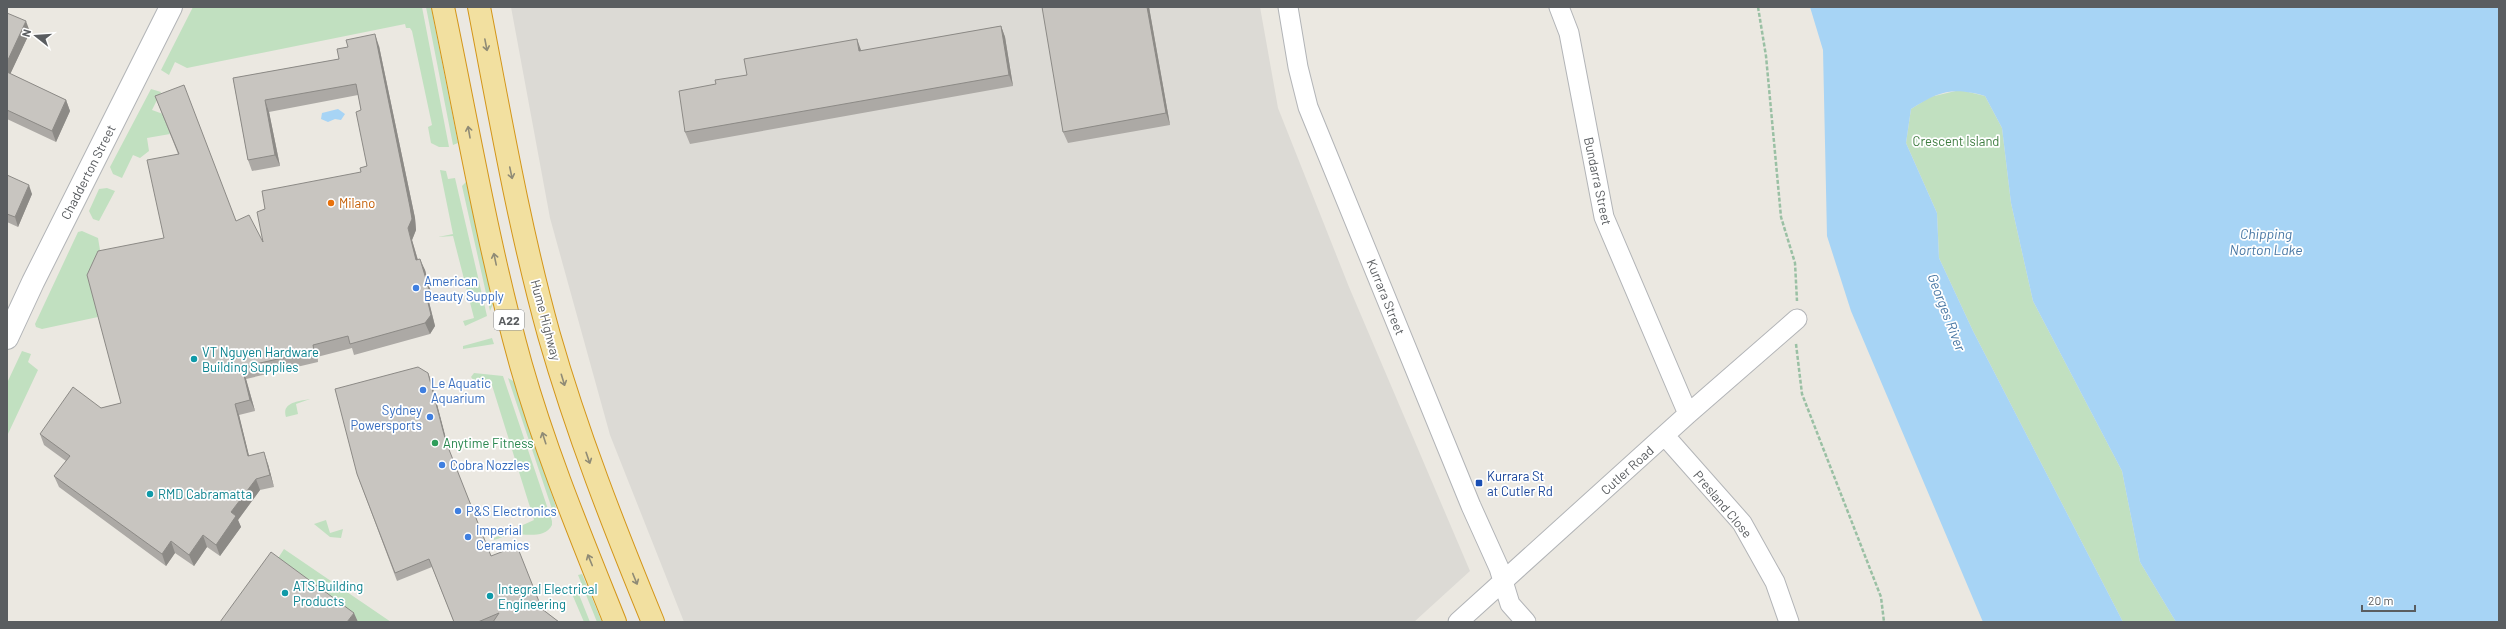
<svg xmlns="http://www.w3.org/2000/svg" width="2506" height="629" viewBox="0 0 2506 629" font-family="Barlow,sans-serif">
	<rect width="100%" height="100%" fill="#ebe8e1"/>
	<path fill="#dcdad5" d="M511,7H1260L1278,108L1349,287L1470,571L1414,622H684L610,435L550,218Z"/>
	<path fill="#c1e0c0" d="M193,7H422L449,147H439L431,143L428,127L432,125L412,31L410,28H406L405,24L187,68L175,62L169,75L161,70Z
		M426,7H431L458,143L453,145Z
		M151,89L161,92L152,110L163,114L170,134L147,138L149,151L140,158L133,155L122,178L113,174L110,167Z
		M1960,90L1985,96L2002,128L2011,203L2033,301L2122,471L2140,562L2176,622H2123L1973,331L1939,258L1937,213L1906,143L1911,109L1930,97Z
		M440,170L446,171L448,179L455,178L487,316L465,326L463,321L474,318L453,236L438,237L453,234Z
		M466,182L493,304L490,311L462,186Z
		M107,188L115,191L99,221L93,219L89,211L99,189Z
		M82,231L98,238L102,262L91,286L98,317L42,329L36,327L35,324L78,232Z
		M492,338L494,344L463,349V346Z
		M22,351L31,354L28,362L38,370L7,436V383Z
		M474,373L503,376L552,521V525C545,539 525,534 513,534C507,534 500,539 494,540V538L534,520L490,379L475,382L471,377Z
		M508,378L515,382L555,504L557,512L555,518Z
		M310,399L296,404L298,414L286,417C281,402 300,401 310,399Z
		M326,520L330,533L343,529L341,538L330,537L314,524Z
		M284,549L391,622H355L275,563Z
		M582,574L602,622H597L578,575Z
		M578,592L590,622H584L572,594Z"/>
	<path fill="#a7d4f5" d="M1810,7H2499V622H2176L2140,562L2122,471L2033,301L2011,203L2002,128L1985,96C1952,87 1940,91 1911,109L1906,143L1937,213L1939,258L1973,331L2123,622H1983L1851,311L1827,236L1823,50Z
		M338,109L345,114L341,120L335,119L328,122L321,119L322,113Z"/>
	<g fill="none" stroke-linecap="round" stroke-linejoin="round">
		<defs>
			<path id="minor" d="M1288,7L1298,67L1308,107L1471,506L1499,568L1510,604L1526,622
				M1559,7L1569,33L1604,217L1688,414
				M1665,436L1742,523L1775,582L1789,622
				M1458,622L1688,414L1797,319"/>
			<path id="tertiary" d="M7,338L33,282L171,7"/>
			<path id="trunk" d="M443,7C468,127 488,247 521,365C546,453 581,537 615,622
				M479,7C500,116 519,227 549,335C577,433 614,527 653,622"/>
		</defs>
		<use href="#minor" stroke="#b2b4b7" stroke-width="21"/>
		<use href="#tertiary" stroke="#b2b4b7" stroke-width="24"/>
		<use href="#trunk" stroke="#d39519" stroke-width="24"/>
		<path stroke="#9ac0a4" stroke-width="2.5" stroke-dasharray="4 2" stroke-linecap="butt" d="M1758,7L1766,56L1781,217L1795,263L1797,301
			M1796,344L1802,394L1881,597L1884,622"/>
		<use href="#minor" stroke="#fff" stroke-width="19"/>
		<use href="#tertiary" stroke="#fff" stroke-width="22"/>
		<use href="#trunk" stroke="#f2e0a0" stroke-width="22"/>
	</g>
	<path fill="#aca9a5" d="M1149,7L1170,125L1068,143L1063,132Z
		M7,13L30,32L10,74L66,100L70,111L56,142L7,119Z
		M1001,26L1005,37L1013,86L690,144L685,132L716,84L747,75L861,51Z
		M379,46L415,218L416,230L412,240L418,260L425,270L433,300L429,302L435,326L430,334L354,355L352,348L317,357L318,362L246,379L255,411L239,415L249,456L268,464L274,487L260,490L238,520L241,527L220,556L207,547L194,566L175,553L166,566L59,487L54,476L66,461L44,445L40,434L101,408L121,403L164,238L178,154L155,96L236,221L263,242L361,172L367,166L361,110L358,95L269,112L280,166L252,171L248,160L233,78L339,59Z
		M7,175L32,194L18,227L7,222Z
		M428,373L431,381L448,448L491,556L542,609L559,622H454L432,567L397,581L357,474Z"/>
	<path fill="#8c8a86" d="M1147,7H1149L1170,125L1166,113Z
		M26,21L30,32L7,81V62Z
		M1001,26L1005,37L1013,86L1009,75Z
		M375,34L379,46L415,218L416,230L412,240L421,271L416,260L408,228Z
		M857,39L861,50L863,62L859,51Z
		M66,100L70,111L56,142L52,131Z
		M265,100L269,112L280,166L275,155Z
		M29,185L32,194L18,227L15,217Z
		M420,259L425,270L433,300L429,289Z
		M425,290L429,302L435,326L430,334L425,323Z
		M313,345L317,357L318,362L314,351Z
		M242,367L246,379L255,411L250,400Z
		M428,373L431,381L449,450L446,442Z
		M235,404L239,415L252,468L248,456Z
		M264,452L268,464L274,487L270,475Z
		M256,479L260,490L238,520L241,527L220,556L216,545L231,512Z
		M203,535L207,547L194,566L189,555Z
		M171,541L175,553L166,566L162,554Z
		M354,613L358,622H347Z"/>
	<path fill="#c8c5c0" stroke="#8c8a86" d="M1042,7H1147L1166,113L1063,132Z
		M7,13L26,21L7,62Z
		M1001,26L1009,75L685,132L679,91L716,84L715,80L747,75L744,59L857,39L859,51Z
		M375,34L410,207L412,219L408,228L416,260L420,259L429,289L425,290L431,315L425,323L350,344L348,336L313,345L314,351L242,367L250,400L235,404L248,456L264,452L270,475L256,479L231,512L236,516L216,545L203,535L189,555L171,541L162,554L54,476L70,456L40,434L73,387L101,408L121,403L87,275L98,251L164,238L147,160L179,154L155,96L184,85L236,221L249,215L263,242L257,212L265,209L262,191L361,172L360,168L367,166L356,112L361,110L356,84L265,100L275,155L248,160L233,78L339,59L337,49L348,47L346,40Z
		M7,72L66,100L52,131L7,110Z
		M7,175L29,185L15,217L7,214Z
		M418,367L428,373L446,442L491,556L517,546L542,609L559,622H493L499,613L478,622H454L429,559L395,573L357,474L335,389Z
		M271,552L354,613L347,622H220Z"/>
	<defs><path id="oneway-shaft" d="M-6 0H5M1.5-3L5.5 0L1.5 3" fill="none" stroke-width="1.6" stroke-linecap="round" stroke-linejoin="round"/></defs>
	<g stroke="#8f8b76">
		<use href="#oneway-shaft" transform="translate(486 45) rotate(79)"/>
		<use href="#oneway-shaft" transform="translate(469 132) rotate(-100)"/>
		<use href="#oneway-shaft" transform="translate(511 173) rotate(78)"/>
		<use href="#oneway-shaft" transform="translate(495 259) rotate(-102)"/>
		<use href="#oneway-shaft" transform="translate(563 380) rotate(73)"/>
		<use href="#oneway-shaft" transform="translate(544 438) rotate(-108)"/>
		<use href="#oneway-shaft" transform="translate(588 458) rotate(71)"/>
		<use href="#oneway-shaft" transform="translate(590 560) rotate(-112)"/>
		<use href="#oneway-shaft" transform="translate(635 579) rotate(68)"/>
	</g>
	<circle fill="#e8710a" stroke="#fff" stroke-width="1.5" cx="331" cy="203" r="4"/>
	<g fill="#3f7fe0" stroke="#fff" stroke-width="1.5">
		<circle cx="416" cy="288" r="4"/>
		<circle cx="423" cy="390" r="4"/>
		<circle cx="430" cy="417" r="4"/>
		<circle cx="442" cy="465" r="4"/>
		<circle cx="458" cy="511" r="4"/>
		<circle cx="468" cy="537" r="4"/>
	</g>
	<g fill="#0f9aa8" stroke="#fff" stroke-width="1.5">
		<circle cx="194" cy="359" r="4"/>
		<circle cx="150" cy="494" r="4"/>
		<circle cx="285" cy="593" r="4"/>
		<circle cx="490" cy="596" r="4"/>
	</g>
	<circle fill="#2e9e5b" stroke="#fff" stroke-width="1.5" cx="435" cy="443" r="4"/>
	<rect fill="#1a4fb4" stroke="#fff" stroke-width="1.5" x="1475" y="479" width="8" height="8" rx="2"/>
	<g text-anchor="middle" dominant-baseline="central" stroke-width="3.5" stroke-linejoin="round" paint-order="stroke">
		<rect fill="#fff" stroke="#8c8e90" stroke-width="1" x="494" y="310" width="30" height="20" rx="3"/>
		<g font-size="12" font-weight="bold" fill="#5a5d60">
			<text x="509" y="320">A22</text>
		</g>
		<g font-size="13" fill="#3d7c3f" stroke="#fff">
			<text x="1956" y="141">Crescent Island</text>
		</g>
		<g font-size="13" fill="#5a5d60" stroke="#fff">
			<text transform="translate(88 172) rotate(-63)">Chadderton Street</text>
			<text transform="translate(1598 181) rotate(78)">Bundarra Street</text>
			<text transform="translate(1386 297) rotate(68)">Kurrara Street</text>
			<text transform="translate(546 320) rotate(75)">Hume Highway</text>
			<text transform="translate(1627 470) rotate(-42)">Cutler Road</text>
			<text transform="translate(1723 504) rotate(50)">Presland Close</text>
		</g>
		<g font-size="13" fill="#c56008" stroke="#fff" text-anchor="start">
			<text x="339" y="203">Milano</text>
		</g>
		<g font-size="13" fill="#366cbe" stroke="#fff" text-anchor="start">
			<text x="424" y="281">American<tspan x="424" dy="15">Beauty Supply</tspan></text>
			<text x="431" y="383">Le Aquatic<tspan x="431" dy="15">Aquarium</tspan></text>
			<text x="422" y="410" text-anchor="end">Sydney<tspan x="422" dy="15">Powersports</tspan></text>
			<text x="450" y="465">Cobra Nozzles</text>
			<text x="466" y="511">P&amp;S Electronics</text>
			<text x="476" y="530">Imperial<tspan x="476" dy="15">Ceramics</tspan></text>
		</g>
		<g font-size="13" fill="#0d838f" stroke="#fff" text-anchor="start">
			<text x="202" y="352">VT Nguyen Hardware<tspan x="202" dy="15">Building Supplies</tspan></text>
			<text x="158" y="494">RMD Cabramatta</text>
			<text x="293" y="586">ATS Building<tspan x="293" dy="15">Products</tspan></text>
			<text x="498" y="589">Integral Electrical<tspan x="498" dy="15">Engineering</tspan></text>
		</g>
		<g font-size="13" fill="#27864d" stroke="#fff" text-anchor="start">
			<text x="443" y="443">Anytime Fitness</text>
		</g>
		<g font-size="13" fill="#164399" stroke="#fff" text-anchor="start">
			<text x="1487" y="476">Kurrara St<tspan x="1487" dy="15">at Cutler Rd</tspan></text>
		</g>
		<g font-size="14" font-style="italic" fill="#4877a4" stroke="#fff">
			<text x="2266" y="233">Chipping<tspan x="2266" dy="16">Norton Lake</tspan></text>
			<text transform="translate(1947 312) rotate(69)">Georges River</text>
		</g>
	</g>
	<rect width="2506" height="629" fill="none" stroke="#5a5d60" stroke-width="16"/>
	<g transform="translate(36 36) rotate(287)" stroke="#ffffff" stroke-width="3" paint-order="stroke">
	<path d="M0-3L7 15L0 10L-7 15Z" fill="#5a5d60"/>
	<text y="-6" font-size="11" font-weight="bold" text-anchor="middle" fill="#5a5d60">N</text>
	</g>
	<path d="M2362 605v6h53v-6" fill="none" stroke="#5a5d60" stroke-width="2"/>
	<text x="2368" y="605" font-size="12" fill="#5a5d60" stroke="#ffffff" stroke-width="3" paint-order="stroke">20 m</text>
</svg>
